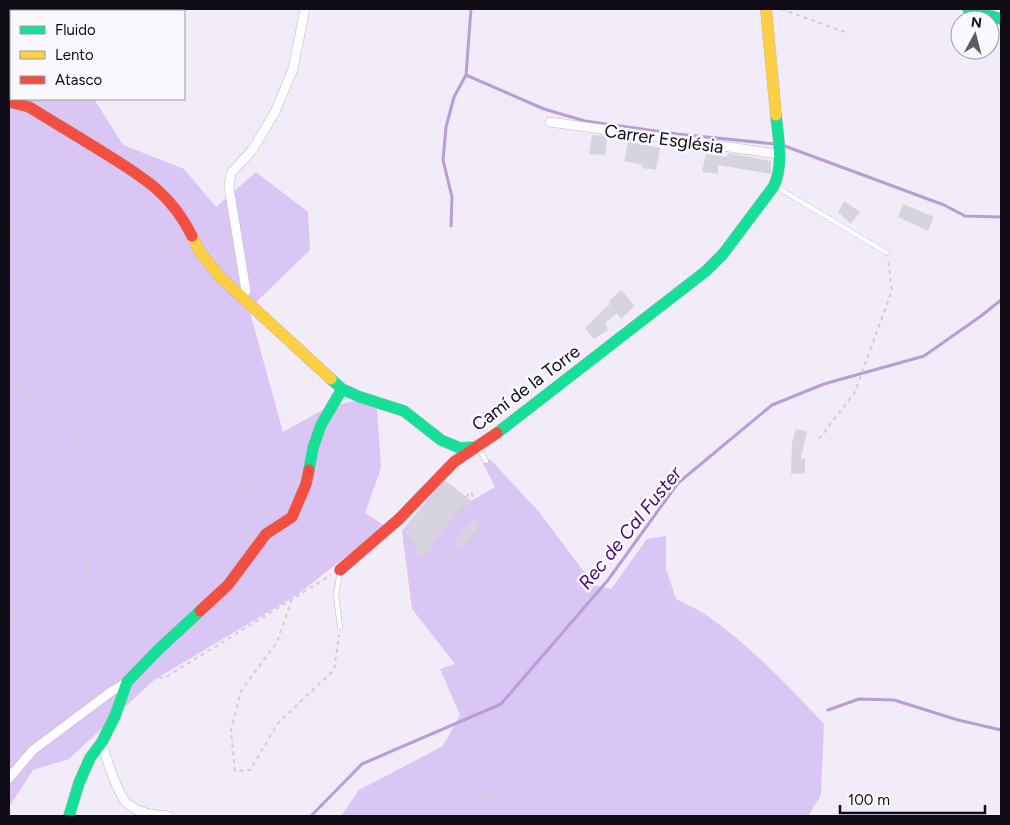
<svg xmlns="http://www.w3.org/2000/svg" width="1010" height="825" viewBox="0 0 1010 825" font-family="Figtree,sans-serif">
	<rect width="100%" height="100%" fill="#f1ecf8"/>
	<path fill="#dac6f4" d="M9,66H11V99H94L123,145L184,169L216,207L256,172L308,212L310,250L249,309L283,432L328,407L355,401L377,409L381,468L365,513L385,526L297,595L154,680L69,759L33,770L9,807Z
		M490,459L539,512L594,585L611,589L647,539L666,536V569L676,599C685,604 695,608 703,613C748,643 787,685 824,724L821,795L808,816H341L359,790L443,746L460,715L440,669L455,664L412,609L402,531L444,480L471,501L495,487L483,463Z"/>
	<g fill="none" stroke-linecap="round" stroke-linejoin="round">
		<path stroke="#b99ddb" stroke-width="3" d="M466,75L544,109L585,121L677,134L775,144
			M782,145L944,205L965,216L1001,217
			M451,226L452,197L443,160L446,127L454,97L466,75L471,9
			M828,710L859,699L894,700L958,720L1001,730
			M311,816L362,764L501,704L608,580L678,483L772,405L824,384L924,356L981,316L1001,300"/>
	</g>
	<path fill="#d8d4df" d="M592,135L607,136L605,155L589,154Z
		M628,141L660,148L656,170L642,168L643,165L624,161Z
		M728,153L771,161V174L718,165V174L702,172L706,154L727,157Z
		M844,201L860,212L851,224L838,212Z
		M903,204L934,217L928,231L898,217Z
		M621,290L635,306L621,319L617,313L605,323L608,330L594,339L585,328L610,304L609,301Z
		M796,429L807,431L801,458L805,459V473L791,474L792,443Z
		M446,481L471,501L465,508L462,506L431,545L433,546L428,552L426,551L423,556L414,551L417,546L405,533L410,527L407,525Z
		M473,519L480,525L461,548L454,542Z"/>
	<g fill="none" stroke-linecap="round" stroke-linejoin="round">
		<defs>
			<path id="lane" d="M775,186L887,253
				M478,447L486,461
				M340,571L336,595L340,627"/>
			<path id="street" d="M550,122L778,154
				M241,296L246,291L229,187L231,173L253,149L275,112L293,69L305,9
				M102,742C105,755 118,796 128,804C140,814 154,815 169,816
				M9,778L33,750L112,691L127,682"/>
			<path id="fast" d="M968,9L1001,19
				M331,379L342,389L360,397L404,411L441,440L460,448L476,447
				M497,433L706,271L723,254L774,186C784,164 778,138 776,115
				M309,470L313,448L321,425L342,389
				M69,816L79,783L90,758L102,742L115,716L127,682L158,650L200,611"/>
			<path id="slow" d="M766,9L776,115
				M192,236L200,252L220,277L331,379"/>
			<path id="jam" d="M9,102L29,107C52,121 75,135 98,149C139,175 170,191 192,236
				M340,570L399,519L454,462L497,433
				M200,611L228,585L266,534L292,517L306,484L309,470"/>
		</defs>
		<use href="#lane" stroke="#bebac4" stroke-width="5.5"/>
		<use href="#street" stroke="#bebac4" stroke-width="10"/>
		<use href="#fast" stroke="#bebac4" stroke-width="12"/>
		<use href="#slow" stroke="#bebac4" stroke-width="12"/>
		<use href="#jam" stroke="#bebac4" stroke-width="12"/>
		<path stroke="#d0ced2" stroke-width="2" stroke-dasharray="4 4" stroke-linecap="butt" d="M781,9L845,32
			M9,225L26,229L131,235L160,245L201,275L207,276
			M9,254L39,268L38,277L9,281
			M222,379L242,449L244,486L271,520
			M9,382L23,392L73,434L87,516L84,594L31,713L28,742
			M819,439L855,392L892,290L888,260
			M491,466C509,483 521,495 526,519
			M466,497L471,492L474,499L473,502L439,543L451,557L465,546L481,526L492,537
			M292,599L277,642L241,691L231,730L235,771L250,770L278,723L334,670L339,635
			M9,617L43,569
			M143,680L166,677L331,575
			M486,796L508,816
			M381,816C406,805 435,791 463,789C471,789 479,793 486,796L475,808L465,816"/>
		<use href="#lane" stroke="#fdfcfe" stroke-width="4.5"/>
		<use href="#street" stroke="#fdfcfe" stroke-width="9"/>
		<use href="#fast" stroke="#16e098" stroke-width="11"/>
		<use href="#slow" stroke="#ffcf43" stroke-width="11"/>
		<use href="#jam" stroke="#f24e42" stroke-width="11"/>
	</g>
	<g text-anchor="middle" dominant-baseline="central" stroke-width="5" stroke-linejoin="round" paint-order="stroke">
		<g font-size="18" fill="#100c15" stroke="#faf8fd">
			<text transform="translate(664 139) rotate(8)">Carrer Església</text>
			<text transform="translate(526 388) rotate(-37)">Camí de la Torre</text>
		</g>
		<g font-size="19" font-style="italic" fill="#440870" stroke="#faf8fd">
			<text transform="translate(630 528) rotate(-51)">Rec de Cal Fuster</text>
		</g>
	</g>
	<rect width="1010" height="825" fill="none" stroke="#100c15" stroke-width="20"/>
	<rect x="10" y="10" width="175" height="90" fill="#faf8fd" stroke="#9c9aa0"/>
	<rect x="20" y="26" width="25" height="8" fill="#16e098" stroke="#9c9aa0"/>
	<text x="55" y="35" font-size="15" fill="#100c15">Fluido</text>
	<rect x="20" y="51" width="25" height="8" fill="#ffcf43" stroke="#9c9aa0"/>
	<text x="55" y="60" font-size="15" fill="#100c15">Lento</text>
	<rect x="20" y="76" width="25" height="8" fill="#f24e42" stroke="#9c9aa0"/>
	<text x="55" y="85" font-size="15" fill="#100c15">Atasco</text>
	<g transform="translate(975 35) rotate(7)"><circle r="24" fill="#faf8fd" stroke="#9c9aa0"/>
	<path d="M0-4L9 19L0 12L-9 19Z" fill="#5f5a64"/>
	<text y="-8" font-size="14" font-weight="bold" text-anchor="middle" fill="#100c15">N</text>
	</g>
	<path d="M840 805v8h145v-8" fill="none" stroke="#100c15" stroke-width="2.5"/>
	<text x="848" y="805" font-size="15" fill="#100c15" stroke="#faf8fd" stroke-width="4" paint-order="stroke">100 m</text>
</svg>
